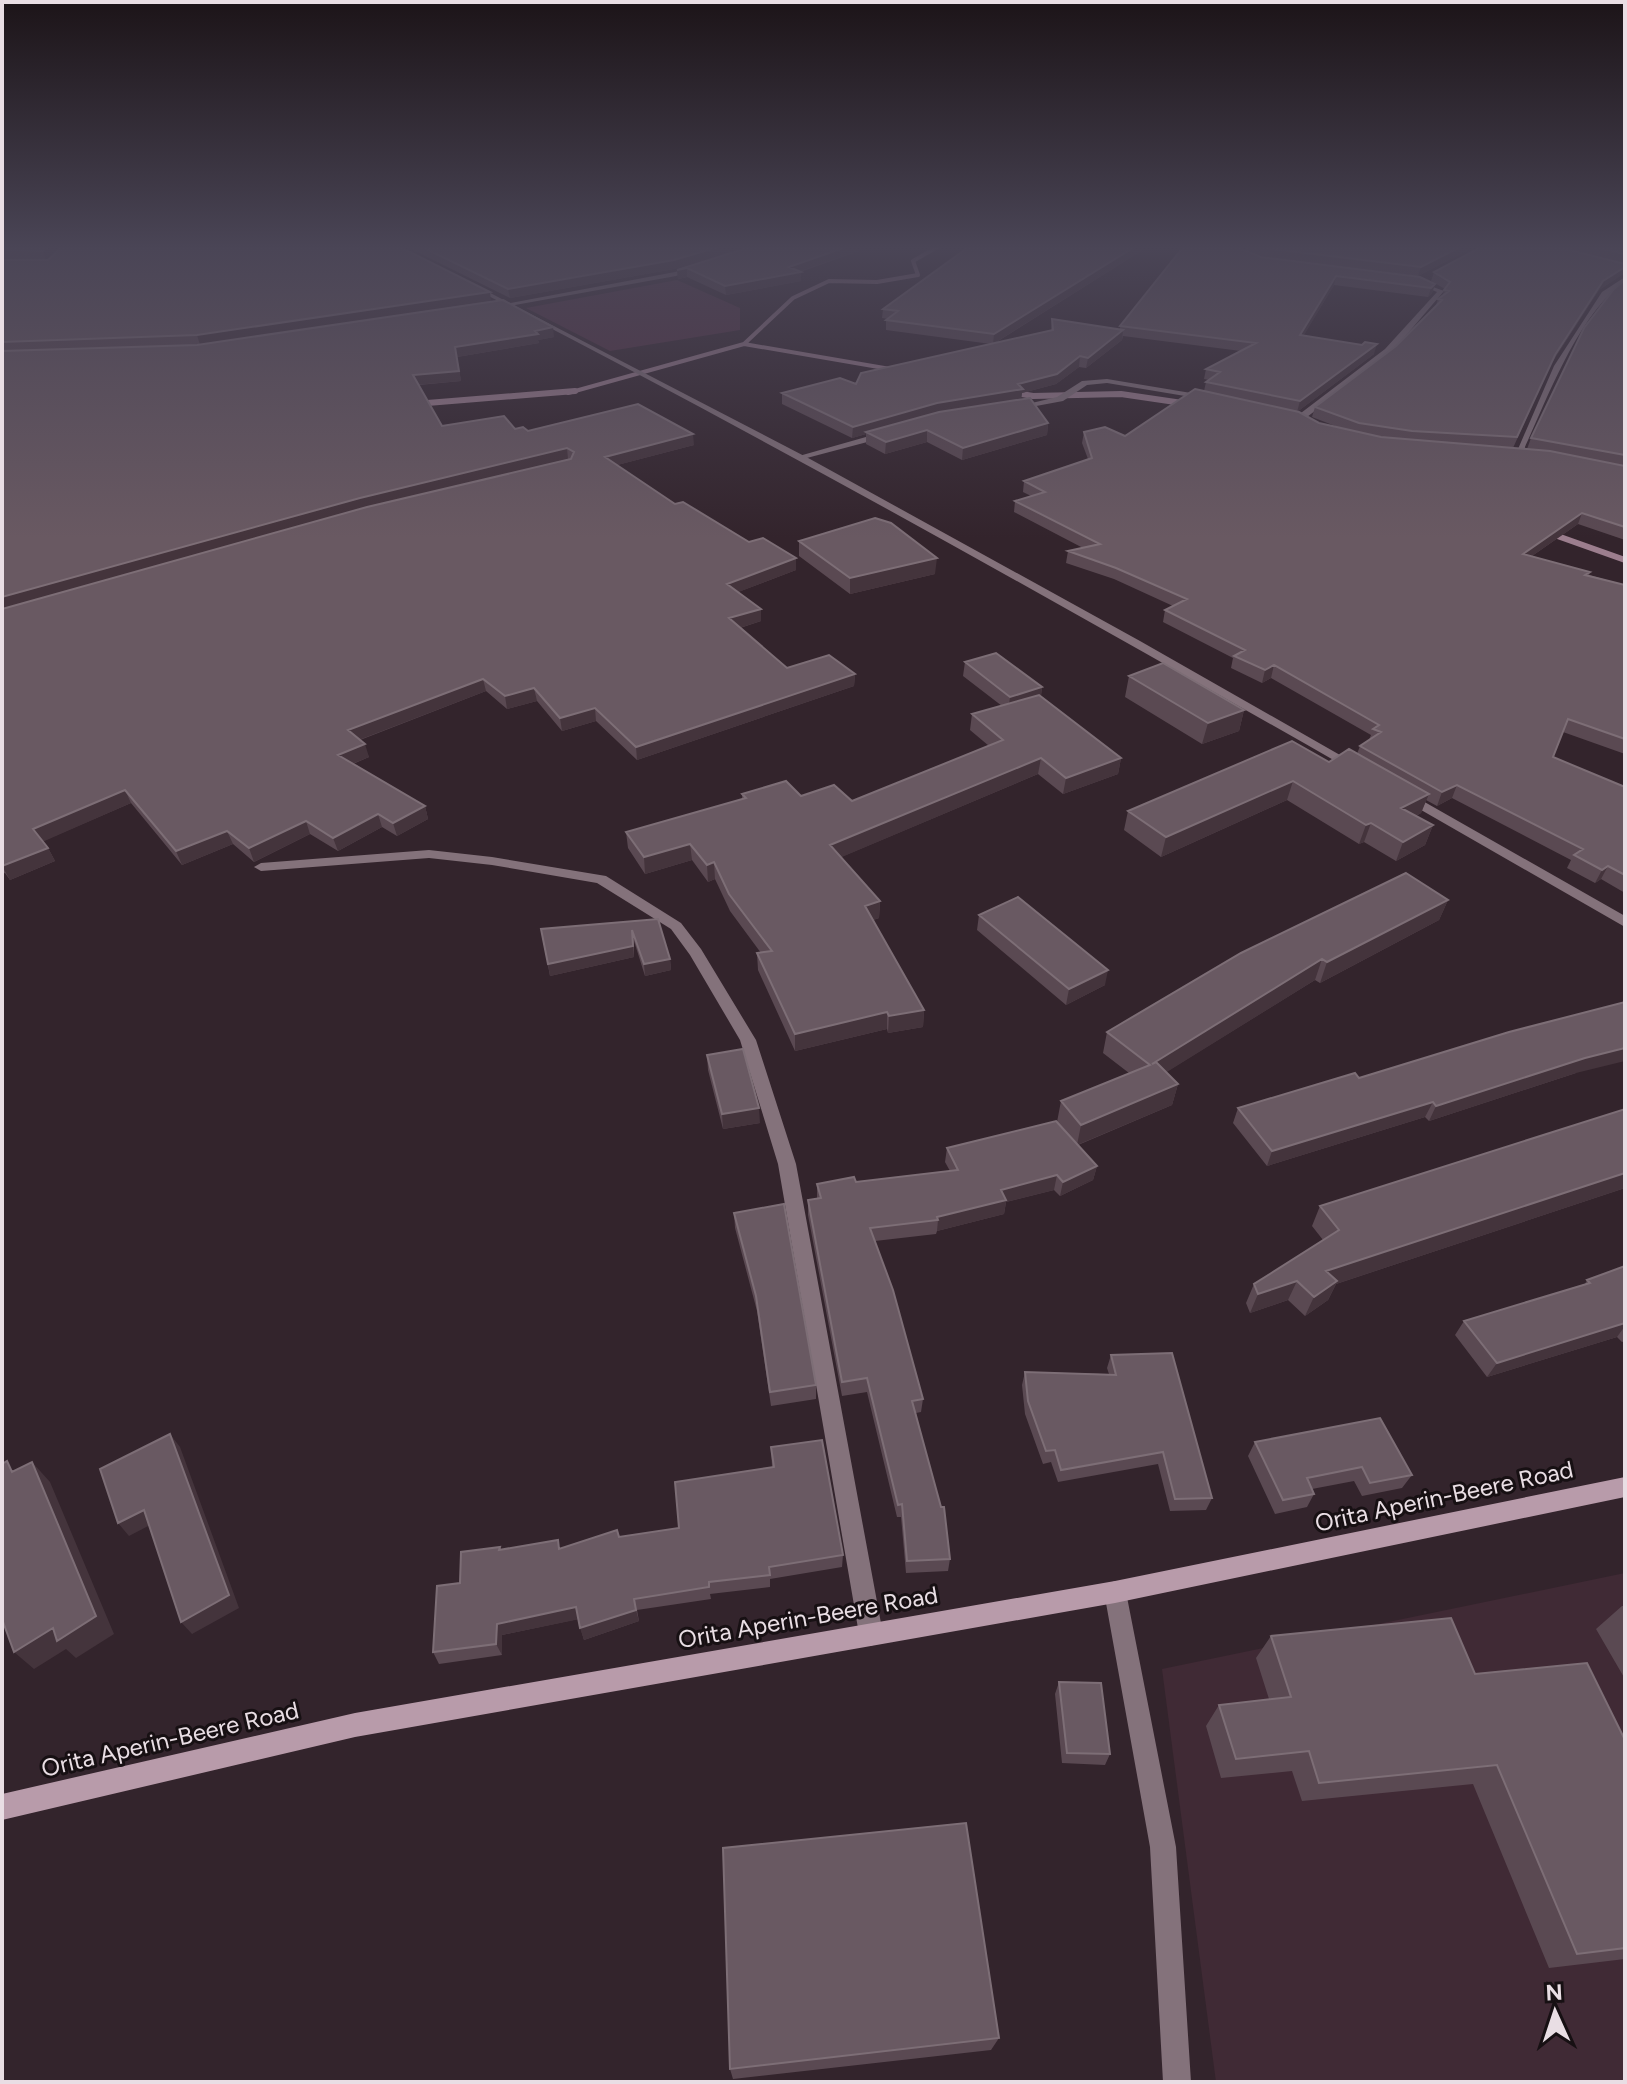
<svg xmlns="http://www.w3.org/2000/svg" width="1627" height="2084" viewBox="0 0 1627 2084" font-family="Figtree,sans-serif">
	<rect width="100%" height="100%" fill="#33242c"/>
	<path fill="#402a35" d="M1625,1573V2082H1216L1162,1669Z"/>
	<path fill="#533143" d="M677,280L740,308V330L610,351L526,308Z"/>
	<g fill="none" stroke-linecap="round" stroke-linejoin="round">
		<path stroke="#9c7e8e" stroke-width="4" d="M744,344L896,370
			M1010,392L1014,393
			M568,393L744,344L793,298L829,281L877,282L918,275L913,261L939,246"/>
		<path stroke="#9c7e8e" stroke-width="6" d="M1010,392L1033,396L1121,394L1189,404
			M415,404L575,391
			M1549,533L1625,560"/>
		<path fill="#84727b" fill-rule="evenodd" d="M697,265L699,268L676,276L492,309L489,307L675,272Z
			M1625,277V282C1578,313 1546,402 1522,454L1515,456L1554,366L1602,292Z
			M1414,280L1444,291L1391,353L1303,420H1297V416L1385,349L1437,292L1414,282Z
			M1107,379L1209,396L1213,398L1209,400L1107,383L1087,385L1063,401L1015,410L1011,408L1057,397L1082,381Z
			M887,431L890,432V436L803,459L799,456Z
			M429,850L492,857L606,876L681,923L701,949L756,1040L796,1164L883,1634L879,1642L871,1646L863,1642L859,1634L778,1164L740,1040L690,955L671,929L597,883L492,865L429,858L261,871L254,867L261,863Z
			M1115,1581L1123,1584L1126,1592L1176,1847L1191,2082H1163L1150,1847L1104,1592L1107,1584Z"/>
		<path fill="#84727b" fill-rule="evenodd" d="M473,284L810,459L1140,641L1361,767L1359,770H1351C1060,604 769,440 471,287Z
			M1407,792L1625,916V927L1402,799V793Z"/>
		<path fill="#b89baa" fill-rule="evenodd" d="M1625,1477V1497L1115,1603L355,1737L2,1820V1794L355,1713L1115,1581Z"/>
	</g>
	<path fill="#5a4952" d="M2,246H61L46,260L2,259Z
		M405,246H751L674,269L510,298Z
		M753,246H873L800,272L801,281L726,295L687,277L678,279L677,270Z
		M946,246H1149L995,343L1051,330L1052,319L1120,330V326L1237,247L1261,257L1435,284L1432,293L1428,297L1334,285L1303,336L1374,354L1297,412L1319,423L1343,429L1312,417L1315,407L1396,346L1436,305L1438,299L1442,296L1445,289L1431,281L1434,272L1483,246H1625V275L1623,274L1599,290L1551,364L1513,448L1535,450L1527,449L1531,438L1625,280V540L1578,524L1532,556L1590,572L1589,575L1625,585V754L1563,732L1553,757L1625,787V893L1601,879L1595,883L1567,868L1571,860L1452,798L1437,806L1426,800L1421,813L1416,816L1433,825L1425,845L1396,861L1364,842L1359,844L1287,800L1161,857L1124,830L1128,811L1329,762L1357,754L1360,746L1369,740L1371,735L1271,678L1262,683L1231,668L1233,658L1163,622L1165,610L1173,606L1114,579L1066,563L1068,551L1083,548L1014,512L1015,501L1031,496L1023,492L1024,481L1088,459L1082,443L1084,432L1125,436L1204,391L1206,382L1209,380L1204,379L1206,369L1241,351L1123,336L1122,340L1086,368L1079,367L1056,384L1022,393L1021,399L1048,423L1047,435L962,460L927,442L885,454L866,444V434L852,438L782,404V393L856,384L991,344L886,330V320L888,319L882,318L883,309L966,249Z
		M1246,246H1476L1418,276L1262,256L1246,250Z
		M2,260L491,301L554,337L538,340L539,343L457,357L461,381L419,385L442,426L515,429L528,431L694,445L617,465L675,504L749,542L796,558V570L738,592L761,609V621L740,628L787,668L855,674L854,686L637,760L596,721L562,731L537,701L507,709L486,691L360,740L369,757L353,764L425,806L428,819L397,836L382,827L338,851L310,834L254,862L233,844L182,865L131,803L43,841L48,848L55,861L10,880L5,873L2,874Z
		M799,541L935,574L850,594L799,556Z
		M965,662L1042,687L1041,696L1121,758L1118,774L1063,794L1038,774L841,857L880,901L879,918L873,920L924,1010L923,1027L888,1033L887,1029L795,1051L758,970L757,953H761L730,911L715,879L708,882L692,860L645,874L628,848L626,832L742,799V794L801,796L852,801L989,746L970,730L972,714L1002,706L963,676Z
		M1129,676L1244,710L1239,731L1202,744L1125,697Z
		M1448,900L1439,920L1320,983L1315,980L1166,1072L1178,1084L1172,1105L1078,1145L1097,1166L1093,1180L1060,1196L1054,1190L1006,1202L1004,1214L937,1231L936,1234L875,1241L923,1399L921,1412L916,1413L950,1559L948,1571L906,1573L901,1517H897L867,1392L842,1396L808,1215V1200L817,1199V1184L856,1182L950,1171L945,1162L947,1148L1057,1122L1061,1101L1129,1073L1103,1053L1107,1032Z
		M979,915L1105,985L1066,1005L977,930Z
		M658,919L670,959L671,970L645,976L634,941V957L550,976L541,929Z
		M707,1055L760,1123L723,1129L708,1070Z
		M1576,1073L1429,1121L1425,1117L1267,1166L1233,1123L1238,1108L1359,1078Z
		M1625,1109V1188L1336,1284L1328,1300L1305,1316L1288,1300L1250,1313L1246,1303L1254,1284L1323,1240L1312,1226L1320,1206Z
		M734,1213L816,1385V1399L771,1406L757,1311L735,1228Z
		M1625,1266V1341L1622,1342L1617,1337L1487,1377L1455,1335L1464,1321L1585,1284L1587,1280Z
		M1111,1355L1212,1498L1206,1510L1170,1511L1158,1464L1058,1482L1051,1462L1043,1464L1025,1414L1022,1385L1025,1372L1109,1374L1107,1368Z
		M1255,1442L1412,1475L1402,1488L1362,1496L1354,1481L1312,1489L1314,1494L1307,1507L1275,1514L1248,1456Z
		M771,1447L843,1555L842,1567L770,1579V1587L710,1594L711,1599L637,1610L639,1621L584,1640L578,1619L502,1635V1655L439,1664L433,1652L460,1583L500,1547L501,1550L561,1549L619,1537L679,1528L772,1467Z
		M1622,1606H1625V1679L1596,1629Z
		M1271,1636L1475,1674L1625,1740V1959L1549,1968L1473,1784L1302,1801L1292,1771L1221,1778L1206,1726L1219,1705L1269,1699L1256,1658Z
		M1059,1682L1110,1754L1105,1765L1062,1763L1055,1694Z
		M999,2038L991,2050L733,2079L730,2069Z"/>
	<path fill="#44343c" d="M49,246H61L46,260L43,251Z
		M722,246H751L674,269L510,298L508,289Z
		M849,246H873L795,273L801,272V281L726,295L725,286L789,267Z
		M1136,246H1149L993,344L994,334Z
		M1462,246H1476L1418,276L1421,267Z
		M1625,267L1623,274L1599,290L1551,364L1513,448L1555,355L1603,281Z
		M687,268V277L678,279L677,270Z
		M1336,276L1334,285L1298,345L1300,335Z
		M1435,284L1432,293L1428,297L1431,288Z
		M490,292L491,301L200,345L197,335Z
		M553,327L554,337L538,340L539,343L457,357L461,381L415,385L413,375L455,347Z
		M1123,330L1122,340L1086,368L1088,358Z
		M1377,344L1374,354L1297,412L1300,401Z
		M1080,356L1079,367L1056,384L1022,393L1021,400L866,432V434L852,438L853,427L937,403L1018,384Z
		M1048,423L1047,435L962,460L963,448Z
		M927,430V442L885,454L886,442Z
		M693,434L694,445L606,468L605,457Z
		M567,448L568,459L2,611V597L360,498Z
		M1582,513L1578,524L1519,565L1523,554Z
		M796,558V570L728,596L727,584Z
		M937,558L935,574L850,594V578Z
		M761,609V621L730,631L729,618Z
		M1274,665L1271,678L1262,683L1265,670Z
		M855,674L854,686L637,760L636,747Z
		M483,679L486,691L351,743L348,730Z
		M1042,687L1040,701L1008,711L1010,697Z
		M534,688L537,701L507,709L505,696Z
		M595,708L596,721L562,731L560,718Z
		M1244,710L1239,731L1202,744L1208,723Z
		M365,744L369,757L342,768L338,755Z
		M1041,758L1038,774L830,862V845Z
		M1121,758L1118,774L1063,794L1066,778Z
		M1293,781L1287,800L1161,857L1166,837Z
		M1457,785L1452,798L1437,806L1442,792Z
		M125,790L131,803L40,843L33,829Z
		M1429,794L1421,813L1394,827L1401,808Z
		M425,806L428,819L397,836L393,823Z
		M378,814L382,827L338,851L333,838Z
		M306,821L310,834L254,862L249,848Z
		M1371,823L1364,842L1359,844L1366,825Z
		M1433,825L1425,845L1396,861L1403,842Z
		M227,831L233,844L182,865L176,851Z
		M690,844L692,860L645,874L644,857Z
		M48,848L55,861L10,880L2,866Z
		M714,862L715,879L708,882L707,865Z
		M1608,866L1601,879L1595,883L1602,870Z
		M1448,900L1439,920L1320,983L1327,962Z
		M880,901L879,918L864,923L865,906Z
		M632,930L634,957L550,976L548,964Z
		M670,959L671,970L645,976L644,964Z
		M1322,959L1315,980L1146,1085L1152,1064Z
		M1108,970L1105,985L1066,1005L1069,989Z
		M924,1010L923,1027L888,1033L889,1016Z
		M887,1012V1029L795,1051V1034Z
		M1625,1048V1061L1576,1073L1429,1121L1436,1106L1585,1058Z
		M1178,1084L1172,1105L1077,1145L1081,1125Z
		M1433,1102L1425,1117L1267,1166L1272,1151Z
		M759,1108L760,1123L723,1129L722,1114Z
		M1097,1166L1093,1180L1060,1196L1063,1182Z
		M1625,1173V1188L1336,1284L1328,1300L1305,1316L1326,1271Z
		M1057,1175L1054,1190L1006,1202L1004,1214L937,1231L938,1220L937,1217L1001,1190Z
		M1297,1281L1288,1300L1250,1313L1258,1294Z
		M1625,1323V1326L1617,1337L1487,1377L1497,1363Z
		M170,1434L180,1447L239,1608L192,1634L181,1622Z
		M32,1462L50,1482L114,1634L76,1658L66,1649L34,1669L14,1652Z
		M144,1510L154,1523L129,1536L118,1523Z
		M576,1607L580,1619L502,1635V1655L496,1644L497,1624Z
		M636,1610L639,1621L584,1640L580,1628Z"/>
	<path fill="#695962" stroke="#7d6e76" stroke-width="2" d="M2,246H49L43,251L2,250Z
		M63,246H398L490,292L197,335L2,342V260H48Z
		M420,246H722L674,260L508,289Z
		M753,246H849L789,267L801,272L725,286L687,268L677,270Z
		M970,246H1136L994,334L886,320L898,311L883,309Z
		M1184,246H1237V247L1261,257L1420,277L1435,284L1431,288L1336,276L1300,335L1362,345L1365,342L1377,344L1300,401L1206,382L1220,372L1206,369L1256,343L1120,326Z
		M1259,246H1462L1421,267L1264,248Z
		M1483,246H1553L1625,264V267L1603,281L1555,355L1517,437L1412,431L1359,423L1315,407L1396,346L1442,300L1438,299L1449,291L1444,290L1450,282L1434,272Z
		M1591,246H1625V254Z
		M1625,280V455L1531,438L1584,328L1614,289Z
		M503,300L553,327L535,331L538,334L455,347L459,371L413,375L442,426L504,416L515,429L523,427L528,431L638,404L693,434L605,457L675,504L683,502L749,542L763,538L796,558L727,584L761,609L729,618L787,668L829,655L855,674L636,747L595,708L560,718L534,688L505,696L483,679L348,730L365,744L338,755L425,806L393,823L378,814L333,838L306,821L249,848L227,831L176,851L125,790L33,829L48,848L2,866V609L367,507L571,459L574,452L567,448L360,498L2,597V351L197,345Z
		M1052,319L1123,330L1088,358L1080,356L1057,374L1018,384L1023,389L937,403L853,427L782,393L840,378L856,384L861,373L1053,330Z
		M1195,389L1299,412L1319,423L1381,437L1550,451L1625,466V527L1582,513L1523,554L1590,572L1585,575L1625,585V739L1568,719L1553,757L1625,787V875L1608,866L1602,870L1574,855L1583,849L1457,785L1442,792L1360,746L1381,732L1373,729L1379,725L1274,665L1265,670L1234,656L1245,650L1165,610L1187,599L1116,568L1068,551L1100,544L1015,501L1045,492L1024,481L1092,458L1084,432L1105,427L1125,436Z
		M1030,398L1048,423L963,448L927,430L886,442L866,432L939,412Z
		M875,518L891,523L937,558L850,578L799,541Z
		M996,653L1042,687L1010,697L965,662Z
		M1163,663L1244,710L1208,723L1129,676Z
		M1039,695L1121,758L1066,778L1041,758L830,845L880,901L865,906L924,1010L889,1016L887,1012L795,1034L757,953L772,951L729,894L714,862L707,865L690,844L644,857L626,832L746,798L742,794L786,781L801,796L834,785L852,801L1003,740L972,714Z
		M1292,741L1329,762L1349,749L1429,794L1401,808L1433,825L1403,842L1371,823L1366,825L1293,781L1166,837L1128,811Z
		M1406,873L1448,900L1327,962L1322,959L1152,1064L1156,1062L1178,1084L1081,1125L1061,1101L1150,1065L1107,1032L1241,953Z
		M1018,897L1108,970L1069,989L979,915Z
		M658,919L670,959L644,964L632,930L633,946L548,964L541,929Z
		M1625,1002V1048L1585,1058L1436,1106L1433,1102L1272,1151L1238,1108L1355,1073L1359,1078L1509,1032Z
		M743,1049L759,1108L722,1114L707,1055Z
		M1625,1109V1173L1326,1271L1337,1281L1314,1297L1297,1281L1258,1294L1254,1284L1339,1230L1320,1206Z
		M1056,1121L1097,1166L1063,1182L1057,1175L1001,1190L1006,1200L937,1217L938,1220L870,1228L893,1290L923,1399L912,1401L941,1507H944L950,1559L907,1561L902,1504L898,1505L867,1378L842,1382L808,1200L821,1198L817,1184L854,1177L856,1182L958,1170L947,1148Z
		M784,1204L816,1385L770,1392L756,1296L734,1213Z
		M1625,1266V1323L1497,1363L1464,1321L1590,1283L1587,1280Z
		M1172,1353L1212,1498L1175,1499L1163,1452L1061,1470L1055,1450L1046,1451L1028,1401L1025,1372L1116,1375L1111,1355Z
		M1380,1418L1412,1475L1370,1483L1362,1467L1307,1478L1314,1494L1283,1500L1255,1442Z
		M170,1434L229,1595L181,1622L144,1510L118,1523L100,1469Z
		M822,1440L843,1555L769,1567L770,1575L709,1582V1587L634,1599L636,1610L580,1628L576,1607L497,1624L496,1644L433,1652L437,1586L460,1583L461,1552L500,1547L499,1550L558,1540L559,1549L617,1530L619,1537L679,1528L675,1482L774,1467L771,1447Z
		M7,1461L12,1472L32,1462L96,1616L57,1641L53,1628L14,1652L2,1619V1464Z
		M1451,1618L1475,1674L1587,1663L1625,1740V1948L1577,1954L1497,1765L1319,1783L1309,1751L1236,1759L1219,1705L1291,1697L1271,1636Z
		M1059,1682L1101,1683L1110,1754L1067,1753Z
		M966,1823L999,2038L730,2069L723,1848Z"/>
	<linearGradient id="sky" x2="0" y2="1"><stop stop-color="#1c1418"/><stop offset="0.46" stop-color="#4a4556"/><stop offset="1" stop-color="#4a4556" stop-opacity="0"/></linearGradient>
	<rect width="1627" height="538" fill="url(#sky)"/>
	<g text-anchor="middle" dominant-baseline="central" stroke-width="6" stroke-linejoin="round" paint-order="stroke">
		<g font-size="24" fill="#e9dee4" stroke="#171013">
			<text transform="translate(1444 1496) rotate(-12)">Orita Aperin-Beere Road</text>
			<text transform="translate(808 1617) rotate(-10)">Orita Aperin-Beere Road</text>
			<text transform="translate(170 1739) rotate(-13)">Orita Aperin-Beere Road</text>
		</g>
	</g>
	<rect width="1627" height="2084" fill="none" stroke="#e9dee4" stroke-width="8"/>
	<g transform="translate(1555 2012) rotate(357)" stroke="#171013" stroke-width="6" paint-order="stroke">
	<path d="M0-6L14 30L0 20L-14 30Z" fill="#e9dee4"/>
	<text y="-12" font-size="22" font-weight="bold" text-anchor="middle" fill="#e9dee4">N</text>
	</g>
</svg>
